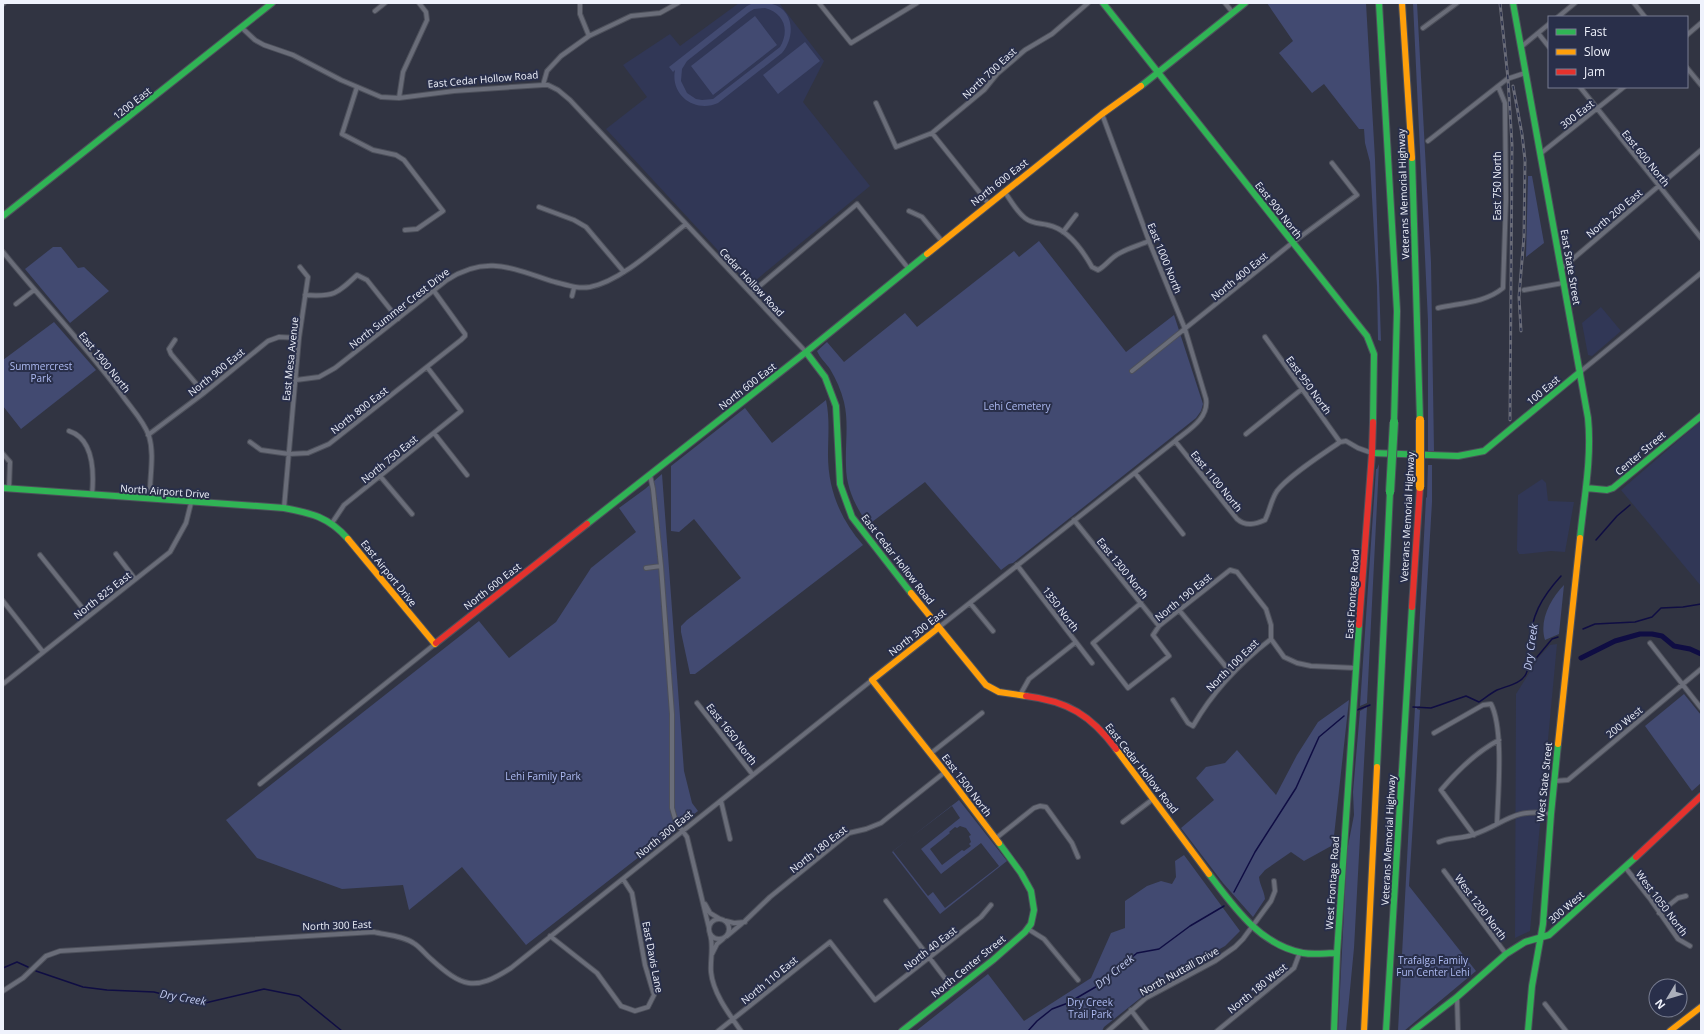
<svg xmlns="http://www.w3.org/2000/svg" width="1704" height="1034" viewBox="0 0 1704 1034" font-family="'Open Sans',sans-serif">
	<rect width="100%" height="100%" fill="#313442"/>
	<path fill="#313756" d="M739,3H779L824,61L803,102L870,186L750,285L606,129L647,97L623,65L670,34L680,46Z
		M1601,307L1621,331L1592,356L1588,355L1582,323Z
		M1701,421V586L1621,490Z
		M1542,479L1546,483L1548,501L1574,502L1565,552L1551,551L1524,554H1519L1517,550L1518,495Z
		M1557,644L1530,931L1515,938L1516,694L1539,657L1550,645Z"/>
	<path fill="#424a71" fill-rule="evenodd" d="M753,3C759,3 766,2 772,4C795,10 795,38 782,53L718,103C696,113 670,96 675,70L673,72L669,67L747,6ZM765,8C784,13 790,30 780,47L713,99L702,100L696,99L687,93L681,81L682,69L687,61L749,12L754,9Z
		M1267,3H1366L1375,159L1381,341L1378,340L1377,286L1370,162L1365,143L1364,129H1359L1324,84L1312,93L1279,53L1293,41Z
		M1413,3H1417L1431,262L1434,451H1428V321Z
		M755,16L777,45L713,95L691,66Z
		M805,42L820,61L778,94L763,75Z
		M1528,176H1532L1544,243L1526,257Z
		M1039,241L1126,352L1174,315L1203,404L1201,411L1196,418L1013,563L1009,564L1001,570L925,482L868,525C856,507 846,488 846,466C845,444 849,423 844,402C841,390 836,379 830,369C826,363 820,358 817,351L827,342L844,362L905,313L917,327L1014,251L1019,257Z
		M53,247H61L78,268L84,267L109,291L70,323L25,269Z
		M54,322L96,370L21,429L3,406V360Z
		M826,400C830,419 828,436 828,455C828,489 840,519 863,545L699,671L695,674H690L681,632V626L687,620L741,578L694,519L679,532L671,531V466L745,408L772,443Z
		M1379,464L1367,703L1360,706L1376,469H1377Z
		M1428,465H1432V502L1420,706L1417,707V709L1420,710L1409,886L1476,971L1404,1031H1398L1426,498L1427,497Z
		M662,474L684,771L692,803L698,811L526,945L462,867L409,910L403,885L342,889L257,858L226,820L479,621L509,658L556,622L591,568L636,532L619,508L645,489Z
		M1564,585L1559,634L1545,640C1539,621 1550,599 1564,585Z
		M1684,694L1701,715V783L1692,791L1645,726Z
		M1349,700L1333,845L1304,861L1291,852L1265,870L1259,877C1260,886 1264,890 1265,899L1253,917L1223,883L1181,828L1214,800L1196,778L1206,767L1225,763L1237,750L1276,795L1297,755L1318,722Z
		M1367,707L1354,948L1346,1031H1338L1347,851L1354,815L1353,792L1360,711Z
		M959,800L1007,861L940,914L892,852ZM952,806L960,818L921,849L941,874L981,843L999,866L945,908L933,892L928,896L893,851ZM960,826L966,828L971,835L969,836L971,842L969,844L971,846L964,851L962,850L942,865L930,849L950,833L949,832L955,827L957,828Z
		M1184,855L1240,931L1225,946L1158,984L1104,1027L1102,1031H916L988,974L1024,1021L1091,978L1111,933L1125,928V901L1147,886L1161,881L1172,884L1176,877L1175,861Z"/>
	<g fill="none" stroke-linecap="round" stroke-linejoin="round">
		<path stroke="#0f0d43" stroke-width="1.5" d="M1596,540L1617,516L1630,505
			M1583,629L1595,624L1635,622L1652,617L1661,608L1683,607L1701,604
			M1528,668L1552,639L1558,637
			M1413,707L1431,708L1466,696L1479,702C1485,698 1491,693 1497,690C1506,686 1521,684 1526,674C1530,666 1528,655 1529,647C1531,616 1541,598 1561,576
			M1357,710L1370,705
			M1234,892L1255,852L1296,788L1319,737L1344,716
			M3,968L17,962L28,967
			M36,971L83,987L107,990L154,992L186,1000L205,1003L264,989L299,996L342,1031
			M1028,1031L1037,1021L1052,1009L1068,1003L1099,985L1137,953L1159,949L1190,926L1224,906"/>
		<path stroke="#0f0d43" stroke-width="5" d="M1581,658L1615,641L1640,634H1652L1662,636L1674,646L1690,649L1701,654"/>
		<defs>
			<path id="street" d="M580,3V14L589,36
				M819,3L851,43L917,3
				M1225,3L1233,13
				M1634,3L1645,17
				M3,4L4,3
				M375,11L385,3
				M1558,17L1575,3
				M241,27L255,40L264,45L293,55L341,80L381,97L399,98L454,91L543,85H548L558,90L570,100L806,352
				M1423,28L1457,3
				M1538,33L1549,47
				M1687,35L1701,23
				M1521,47L1549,24
				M1687,68L1701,85
				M543,85L547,71L561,56L589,36L631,16L660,13L678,3
				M357,87L342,134L373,150L396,155L404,160L443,211L417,229L405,230
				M1580,87L1701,238
				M399,98L403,72L427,20L426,12L419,3
				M876,103L896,147L932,133L984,90L997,74L1025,50L1052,34L1088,3
				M932,133L988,203
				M1428,141L1507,79L1525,73
				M1540,154L1624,87
				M1004,191C1010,199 1016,211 1025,218C1032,224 1040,223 1048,225C1068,229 1083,251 1092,267L1098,270C1106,266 1111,257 1120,253C1129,248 1140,245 1149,241
				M539,207L574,220L586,227L624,272
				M909,211L922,217L941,240
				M1063,232L1076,215
				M3,252C42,300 85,345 122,395C131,408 144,421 149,436C155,456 149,478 150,499
				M1561,269L1701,150
				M1524,290L1563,283
				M751,293L857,204L908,268
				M305,295C334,297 337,294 357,275L367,280L398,319
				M572,296L574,288
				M16,304L34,290
				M1438,308C1460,303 1485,303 1503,288L1506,199L1505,103L1498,86
				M1265,337L1340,442
				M175,340L169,349L171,354L204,393
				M1132,371L1292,243L1357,195L1332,163
				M1580,372L1701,273
				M296,380L319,377L335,368L447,280C487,254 513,269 555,282C567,285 577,289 590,287C622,281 660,244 686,224
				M69,431C94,439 94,474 92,495
				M434,433L467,475
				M1246,434L1302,389
				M148,435L204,393L268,341L279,337L299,338
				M1175,441L1237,519C1246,527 1256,524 1265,520C1270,510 1271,500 1277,491C1288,476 1323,454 1340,442L1346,441L1358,448L1372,453
				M250,442L261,450L289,454L308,453L329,444L461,340L465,336V334L434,291
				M3,454L10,462L9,489
				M1135,473L1183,534
				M380,476L412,514
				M284,508L299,338L308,277L300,267
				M1074,520L1159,626
				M332,523L344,505L461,411L427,367
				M116,554L135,579
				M40,555L88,615
				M1017,565L1092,663
				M661,566L672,714V808L676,822L687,837L709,928
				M646,568L661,566L653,489L650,475
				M3,601L43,652
				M970,603L993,631
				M1141,603L1093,643L1128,688L1169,656L1153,635L1159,626L1230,570L1237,572L1266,609L1271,625V639L1284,657L1297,663L1311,666L1356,668
				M1179,610L1232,674
				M938,628L1175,441C1188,430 1209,419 1206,399L1185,329L1149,241L1102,114
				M1650,643L1701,708
				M3,684L170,552L186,523L191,503
				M1020,695L1029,679L1076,642
				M1173,700L1188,723L1193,726C1213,691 1240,663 1271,639
				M697,703L753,775
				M1434,733L1483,705L1491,704C1504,729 1498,794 1497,824
				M930,754L982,713
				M1555,781L1568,780L1701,669
				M260,784L435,644
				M721,801L730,839
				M1123,822L1153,799
				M1474,835L1441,790C1457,771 1476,752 1499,740
				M995,839L1034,808L1040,806L1046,807L1072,843L1078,857
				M1439,842C1449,837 1461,839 1472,835C1504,825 1512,807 1551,814
				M1625,867L1651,900L1678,939L1690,946
				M1444,871L1506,954
				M886,901L954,990
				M705,904L710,913L720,919
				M1659,913L1678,898L1686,896
				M709 929a10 10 0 1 1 20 0a10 10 0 1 1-20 0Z
				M726,921L734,923L745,922
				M1028,929L1044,939L1078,980
				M710,934C714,946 710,960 711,972C713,993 729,1014 741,1031
				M550,936L597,973L621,1006L635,1011L648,1007L654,995L645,965L632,893L623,879
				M727,936L745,921L770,897L849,833L866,829L881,823L945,772
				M712,954L717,944L723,939
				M3,991L23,978L46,956L60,951L374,932C387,935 404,936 415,944C421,948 425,954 431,959C462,987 474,992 511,968L872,680
				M1457,997L1458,1031
				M1545,1004L1566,1031
				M1131,1010L1147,1031
				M718,1031L830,942L875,1000L981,917L991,905
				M1108,1031L1146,998L1215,961L1235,947L1243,939L1271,901L1275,891L1274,881
				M1217,1031L1294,968L1300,952"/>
			<path id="fast" d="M1103,3L1367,336L1374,354L1373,422
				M1379,3L1397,311L1394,422
				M1513,3L1588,418C1592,458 1584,498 1580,538
				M1141,86L1245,3
				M1412,158L1420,420
				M3,216L272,3
				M806,352L825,377L836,406L840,484L852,517L911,593
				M1372,453L1458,456L1484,451L1580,372
				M3,488L284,508C311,513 329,517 348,539
				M1586,488L1607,490L1613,488L1701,416
				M587,524L806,352L927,254
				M1377,767L1390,492
				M1209,874C1234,907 1260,945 1303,953C1314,955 1326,953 1337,953
				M902,1031L993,960L1025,932L1031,924L1034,910L1031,891L1021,873L999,843
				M1334,1031L1337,953L1359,625
				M1386,1031L1412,607
				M1413,1031L1457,997L1506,954L1525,942L1549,935L1636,857
				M1528,1031L1532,986L1543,924L1551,814L1558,744"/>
			<path id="slow" d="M1402,3L1412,158
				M927,254L1102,114L1141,86
				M348,539L435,644L436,643
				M911,593L986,685L999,692L1026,696
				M938,628L872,680L945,772L999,843
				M1558,744L1580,538
				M1116,749L1209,874
				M1364,1031L1377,767
				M1670,1031L1701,1007"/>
			<path id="jam" d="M1412,607L1420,487
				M1359,625L1372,453L1373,422
				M436,643L587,524
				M1026,696C1067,701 1091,715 1116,749
				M1636,857L1701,796"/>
		</defs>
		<use href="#street" stroke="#4d505b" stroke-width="6"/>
		<use href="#fast" stroke="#4d505b" stroke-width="8"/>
		<use href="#slow" stroke="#4d505b" stroke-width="8"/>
		<use href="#jam" stroke="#4d505b" stroke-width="8"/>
		<use href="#street" stroke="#6a6d79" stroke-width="4"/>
		<use href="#fast" stroke="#30b455" stroke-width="6"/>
		<use href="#slow" stroke="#ff9f0a" stroke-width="6"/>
		<use href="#jam" stroke="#e5322d" stroke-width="6"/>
		<defs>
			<path id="rail" d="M1500,3L1508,79L1512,145L1510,420
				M1513,86L1522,134L1525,160L1524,236L1519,297L1521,331"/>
		</defs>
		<use href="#rail" stroke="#6a6c78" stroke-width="3"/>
		<use href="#rail" stroke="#292f4a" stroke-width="1.5" stroke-dasharray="4.5" stroke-linecap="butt"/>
		<defs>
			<path id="fast-bridge" d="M1390,492L1394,422"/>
			<path id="slow-bridge" d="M1420,420V487"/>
		</defs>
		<use href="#fast-bridge" stroke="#4d505b" stroke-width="10" stroke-linecap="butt"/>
		<use href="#slow-bridge" stroke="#4d505b" stroke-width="10" stroke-linecap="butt"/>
		<use href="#fast-bridge" stroke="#30b455" stroke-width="8"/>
		<use href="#slow-bridge" stroke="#ff9f0a" stroke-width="8"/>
	</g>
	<g text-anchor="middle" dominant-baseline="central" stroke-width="4" stroke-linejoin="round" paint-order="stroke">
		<g font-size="10" fill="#eff2fc" stroke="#292f4a">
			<text transform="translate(989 73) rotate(-43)">North 700 East</text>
			<text transform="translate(483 79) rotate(-5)">East Cedar Hollow Road</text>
			<text transform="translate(132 103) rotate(-38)">1200 East</text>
			<text transform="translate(1577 114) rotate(-38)">300 East</text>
			<text transform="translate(1646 158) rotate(51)">East 600 North</text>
			<text transform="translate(999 182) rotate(-38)">North 600 East</text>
			<text transform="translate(1497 186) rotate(-90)">East 750 North</text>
			<text transform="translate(1403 194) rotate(-92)">Veterans Memorial Highway</text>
			<text transform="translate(1279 210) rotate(52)">East 900 North</text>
			<text transform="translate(1614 213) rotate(-40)">North 200 East</text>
			<text transform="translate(1165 258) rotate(68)">East 1000 North</text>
			<text transform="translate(1571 267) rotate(80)">East State Street</text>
			<text transform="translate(1239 276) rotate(-39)">North 400 East</text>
			<text transform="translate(752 282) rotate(47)">Cedar Hollow Road</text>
			<text transform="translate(399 308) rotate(-38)">North Summer Crest Drive</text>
			<text transform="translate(290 359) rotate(-84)">East Mesa Avenue</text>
			<text transform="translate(105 362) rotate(51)">East 1900 North</text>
			<text transform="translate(216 372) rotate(-39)">North 900 East</text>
			<text transform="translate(1309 385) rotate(54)">East 950 North</text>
			<text transform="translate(747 386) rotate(-38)">North 600 East</text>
			<text transform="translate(1543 390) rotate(-40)">100 East</text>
			<text transform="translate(359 410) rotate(-38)">North 800 East</text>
			<text transform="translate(1640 453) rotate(-40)">Center Street</text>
			<text transform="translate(389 459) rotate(-39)">North 750 East</text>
			<text transform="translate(1217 481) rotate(51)">East 1100 North</text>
			<text transform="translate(165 491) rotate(4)">North Airport Drive</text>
			<text transform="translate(1407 517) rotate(-87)">Veterans Memorial Highway</text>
			<text transform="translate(898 559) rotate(52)">East Cedar Hollow Road</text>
			<text transform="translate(1123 568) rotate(51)">East 1300 North</text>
			<text transform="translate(389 573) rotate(51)">East Airport Drive</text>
			<text transform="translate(492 586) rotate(-38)">North 600 East</text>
			<text transform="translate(1352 594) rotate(-86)">East Frontage Road</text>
			<text transform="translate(102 595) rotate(-38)">North 825 East</text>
			<text transform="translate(1183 597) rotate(-39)">North 190 East</text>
			<text transform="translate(1061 609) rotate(53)">1350 North</text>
			<text transform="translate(917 632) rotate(-38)">North 300 East</text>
			<text transform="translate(1232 665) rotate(-45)">North 100 East</text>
			<text transform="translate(1624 722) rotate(-39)">200 West</text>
			<text transform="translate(732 734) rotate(52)">East 1650 North</text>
			<text transform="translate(1142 768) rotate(52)">East Cedar Hollow Road</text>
			<text transform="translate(1544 782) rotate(-84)">West State Street</text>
			<text transform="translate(967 785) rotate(53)">East 1500 North</text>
			<text transform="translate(664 834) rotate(-39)">North 300 East</text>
			<text transform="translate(1388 840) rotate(-87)">Veterans Memorial Highway</text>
			<text transform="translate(818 849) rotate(-38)">North 180 East</text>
			<text transform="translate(1332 883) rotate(-86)">West Frontage Road</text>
			<text transform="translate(1662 903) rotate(53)">West 1050 North</text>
			<text transform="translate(1481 907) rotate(53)">West 1200 North</text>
			<text transform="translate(1566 907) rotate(-41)">300 West</text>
			<text transform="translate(337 925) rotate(-2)">North 300 East</text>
			<text transform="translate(930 948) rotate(-38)">North 40 East</text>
			<text transform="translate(653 957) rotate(79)">East Davis Lane</text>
			<text transform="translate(968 966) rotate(-39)">North Center Street</text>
			<text transform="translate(1179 971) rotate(-29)">North Nuttall Drive</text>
			<text transform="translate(769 980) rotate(-39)">North 110 East</text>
			<text transform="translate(1257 988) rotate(-39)">North 180 West</text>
		</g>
		<g font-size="10" fill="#aebbf3" stroke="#292f4a">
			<text x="41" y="366">Summercrest<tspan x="41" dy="12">Park</tspan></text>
			<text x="1017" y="406">Lehi Cemetery</text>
			<text x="543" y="776">Lehi Family Park</text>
			<text x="1433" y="960">Trafalga Family<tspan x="1433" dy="12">Fun Center Lehi</tspan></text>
			<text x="1090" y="1002">Dry Creek<tspan x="1090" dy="12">Trail Park</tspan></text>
		</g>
		<g font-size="11" font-style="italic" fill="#c1caf0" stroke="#292f4a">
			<text transform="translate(1530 647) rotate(-82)">Dry Creek</text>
			<text transform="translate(1114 971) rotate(-39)">Dry Creek</text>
			<text transform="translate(183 997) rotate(10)">Dry Creek</text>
		</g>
	</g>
	<rect width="1704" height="1034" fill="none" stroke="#eff2fc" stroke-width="8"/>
	<rect x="1548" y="16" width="140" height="72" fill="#292f4a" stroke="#787d91"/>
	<rect x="1556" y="29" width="20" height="6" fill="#30b455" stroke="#787d91"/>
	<text x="1584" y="36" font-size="12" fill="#eff2fc">Fast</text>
	<rect x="1556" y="49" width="20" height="6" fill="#ff9f0a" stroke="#787d91"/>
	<text x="1584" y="56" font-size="12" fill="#eff2fc">Slow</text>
	<rect x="1556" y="69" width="20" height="6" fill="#e5322d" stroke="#787d91"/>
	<text x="1584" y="76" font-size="12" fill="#eff2fc">Jam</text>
	<g transform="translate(1668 998) rotate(232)"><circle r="19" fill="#292f4a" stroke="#787d91"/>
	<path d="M0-3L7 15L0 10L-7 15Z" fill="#acb0bb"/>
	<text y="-6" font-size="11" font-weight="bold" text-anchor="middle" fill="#eff2fc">N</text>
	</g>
</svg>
